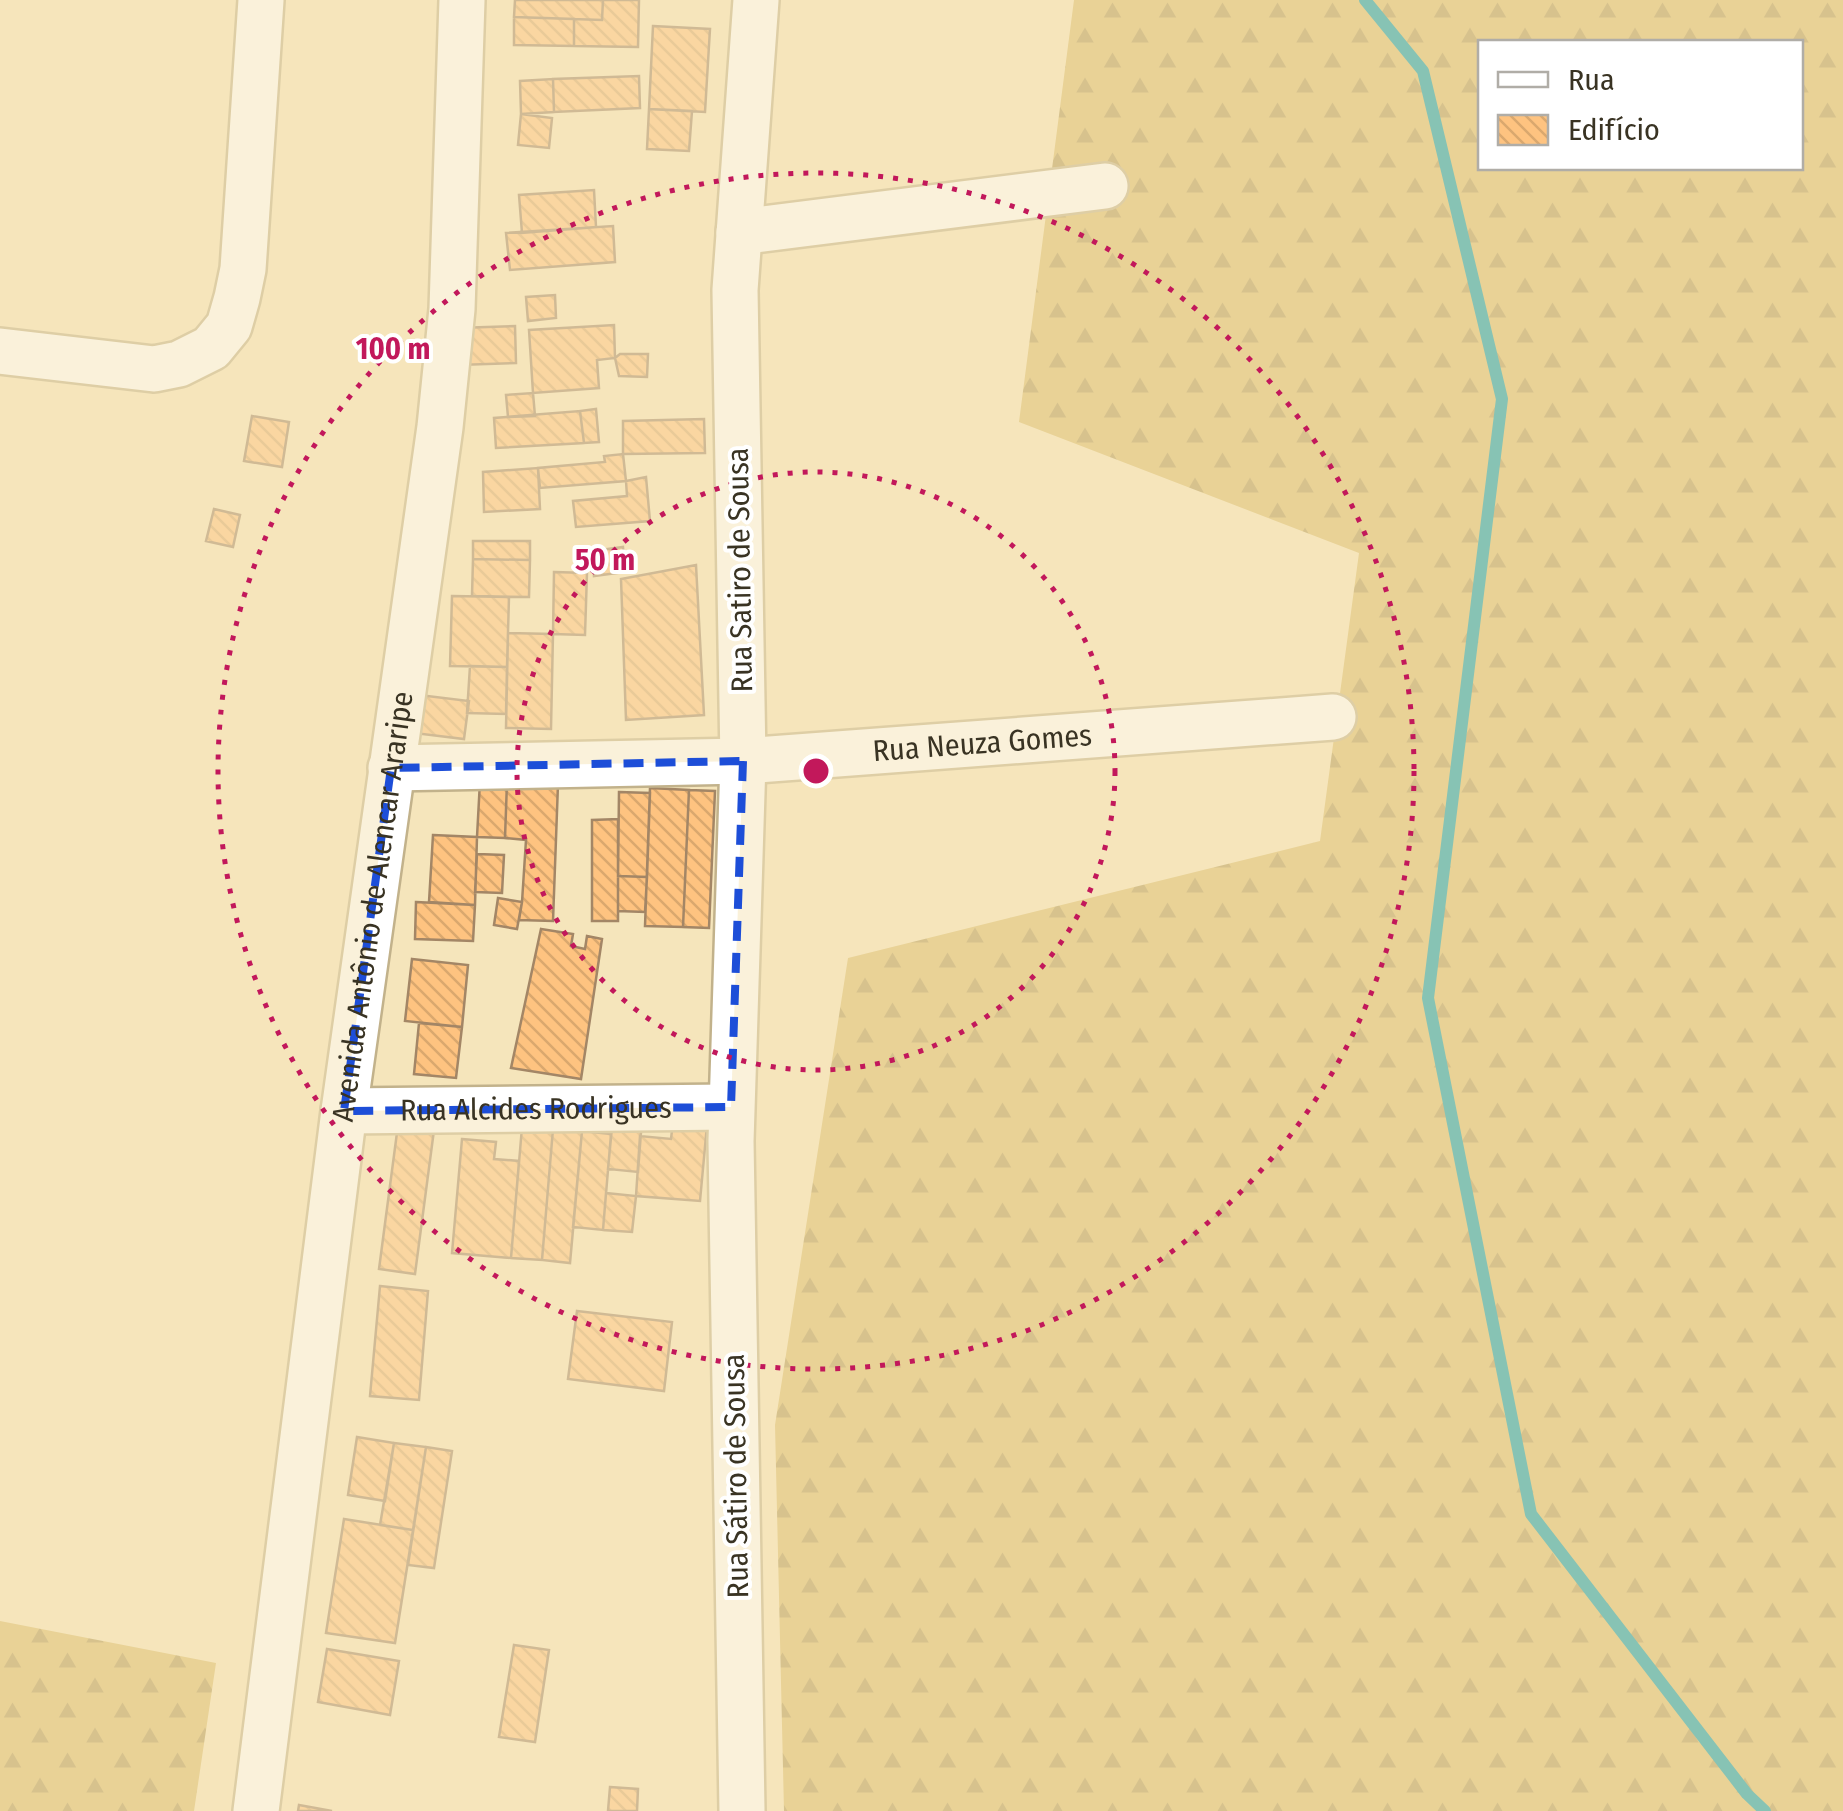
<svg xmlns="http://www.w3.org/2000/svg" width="1843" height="1811" viewBox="0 0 1843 1811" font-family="'Fira Sans Condensed',sans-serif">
	<defs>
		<pattern id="forest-firs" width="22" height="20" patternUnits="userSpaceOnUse" patternTransform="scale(2.5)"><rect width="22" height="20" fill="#d9ba69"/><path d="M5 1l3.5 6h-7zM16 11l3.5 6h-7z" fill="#b19856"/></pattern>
		<pattern id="building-back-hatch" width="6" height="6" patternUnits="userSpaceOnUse" patternTransform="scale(2.5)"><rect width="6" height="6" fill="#fec380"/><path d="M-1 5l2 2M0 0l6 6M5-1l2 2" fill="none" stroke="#daa86e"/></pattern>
	</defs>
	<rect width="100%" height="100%" fill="#f5e5bb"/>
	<path fill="url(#forest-firs)" fill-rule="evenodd" d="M1074,0H1843V1811H784L775,1425L848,958L1320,841L1359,553L1019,422ZM1480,42H1800V168H1480Z
		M0,1621L216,1663L194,1811H0Z"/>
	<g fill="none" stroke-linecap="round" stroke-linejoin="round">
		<path stroke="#0299aa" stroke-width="12" d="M1365,0L1423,71L1502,399L1428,998L1531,1514L1747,1794L1765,1811"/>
	</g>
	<path fill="url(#building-back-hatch)" stroke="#a38666" stroke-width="2.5" d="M515,0H603L602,20L514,17Z
		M603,0H639L638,47L574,46V19L602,20Z
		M514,17L574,19V46L514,45Z
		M653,26L710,29L705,112L649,109Z
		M639,76L640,108L554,112L553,79Z
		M553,79L554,112L521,114L520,81Z
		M649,109L692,111L689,151L647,149Z
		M521,114L552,118L549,148L518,145Z
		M594,190L596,227L522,233L519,195Z
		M613,226L615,262L510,270L506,233Z
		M555,295L556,318L528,321L526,297Z
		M614,325L615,358L597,360L599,388L533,393L529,330Z
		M515,326L516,363L458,365L457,328Z
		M620,354H648L647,377L619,376L615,358Z
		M533,393L535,416L508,417L506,395Z
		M596,409L599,442L584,443L580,411Z
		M580,411L584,443L496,448L494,418Z
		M252,416L289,422L282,467L244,461Z
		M704,419L705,453L623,454V421Z
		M623,454L626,481L540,488L538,468L605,462L604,456Z
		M538,468L540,509L484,512L483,472Z
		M646,477L650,521L576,527L573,501L627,496L626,481Z
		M214,509L240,515L233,547L206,541Z
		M473,541H530V560L473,559Z
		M623,547L625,572L594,576L592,551Z
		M473,559L530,560L529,597L472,596Z
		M696,565L704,715L626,720L621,579Z
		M554,572L587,573L585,635L553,634Z
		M452,596L509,597L507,667L450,666Z
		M508,633L553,634L551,729L506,728Z
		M470,666L507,667L506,714L467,713Z
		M419,695L469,701L464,739L414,733Z
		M480,781L507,782L505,838L477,837Z
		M507,782L558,784L553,921L519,920L522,902L526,840L505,838Z
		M650,788L689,790L683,927L645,926Z
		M689,790L715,791L709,928L683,927Z
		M619,792L650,793L647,877L618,876Z
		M618,819V921H592V820Z
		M433,835L477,837L475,905L429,902Z
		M477,854L504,855L502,893L475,892Z
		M618,876L647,877L645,912L618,911Z
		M498,898L522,902L517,929L494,925Z
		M416,902L475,905L473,941L415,939Z
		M541,929L573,934L571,946L585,949L587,936L602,939L581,1079L511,1068Z
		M412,959L468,965L462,1027L405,1021Z
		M419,1023L462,1027L456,1078L414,1074Z
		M613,1117L642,1119L638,1172L608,1169Z
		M673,1122L707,1125L700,1201L636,1196L640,1136L671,1139Z
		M398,1125L434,1130L415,1274L379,1269Z
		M522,1127L553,1129L542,1260L511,1258Z
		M553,1129L582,1131L570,1263L542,1260Z
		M582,1131L611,1134L603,1230L573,1227Z
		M462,1139L496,1142L494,1159L519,1161L511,1258L452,1253Z
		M606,1193L636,1196L632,1232L603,1230Z
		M380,1286L428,1291L419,1400L370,1396Z
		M577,1311L672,1322L664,1391L568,1379Z
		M357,1437L394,1443L385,1501L348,1495Z
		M394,1443L426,1447L413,1530L380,1525Z
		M426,1447L452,1451L434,1568L408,1565Z
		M344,1519L413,1530L395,1643L326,1633Z
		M514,1645L549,1650L535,1742L499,1737Z
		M327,1649L399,1661L390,1715L318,1702Z
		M610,1787L638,1789L637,1811H608Z
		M299,1805L332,1811H298Z"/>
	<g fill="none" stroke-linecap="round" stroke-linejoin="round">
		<defs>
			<g id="minor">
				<path d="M739,232L1105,186"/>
				<path d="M0,351L154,369L179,364L211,348L229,326L237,298L243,269L261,0"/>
				<path id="s1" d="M391,768L743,761L1333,717"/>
				<path id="s2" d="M344,1111L731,1107"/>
				<path id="s3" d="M256,1811L344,1111L440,427L452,309L462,0"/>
				<path d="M742,1811L731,1141L743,761L735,290L756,0"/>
			</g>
		</defs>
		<use href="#minor" stroke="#c2b28b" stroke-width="50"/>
		<use href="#minor" stroke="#fff" stroke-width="45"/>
	</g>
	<path d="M0 0H1843V1811H0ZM743,761L731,1107L344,1111L391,768Z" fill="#f5e5bb" fill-opacity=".55" fill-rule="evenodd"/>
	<path fill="none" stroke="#1d4ed8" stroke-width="8" stroke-dasharray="20 12" stroke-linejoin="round" d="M743,761L731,1107L344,1111L391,768Z"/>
	<g fill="none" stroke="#c2185b" stroke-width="5" stroke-dasharray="5 10">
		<circle cx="816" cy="771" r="299"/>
		<circle cx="816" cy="771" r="598"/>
	</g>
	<g text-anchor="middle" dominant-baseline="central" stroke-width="8" stroke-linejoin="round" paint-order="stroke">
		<g font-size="30" fill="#393323" stroke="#fff">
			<text transform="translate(740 570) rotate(-91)">Rua Satiro de Sousa</text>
			<text stroke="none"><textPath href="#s1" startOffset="592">Rua Neuza Gomes</textPath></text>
			<text stroke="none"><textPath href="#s3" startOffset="912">Avenida Antônio de Alencar Araripe</textPath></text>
			<text stroke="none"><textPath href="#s2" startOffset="192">Rua Alcides Rodrigues</textPath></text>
			<text transform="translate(736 1476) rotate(-91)">Rua Sátiro de Sousa</text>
		</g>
	</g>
	<circle cx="816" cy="771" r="15" fill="#c2185b" stroke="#fff" stroke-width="5"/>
	<g font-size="30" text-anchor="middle" font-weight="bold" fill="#c2185b" stroke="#fff" stroke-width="8" stroke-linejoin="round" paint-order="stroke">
		<text x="393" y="359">100 m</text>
		<text x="605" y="570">50 m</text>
	</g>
	<rect x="1478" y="40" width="325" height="130" fill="#ffffff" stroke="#b0ada7" stroke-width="2.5"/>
	<rect x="1498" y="72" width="50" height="15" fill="#ffffff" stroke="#b0ada7" stroke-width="2.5"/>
	<text x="1568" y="90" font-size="30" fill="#393323">Rua</text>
	<rect x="1498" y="115" width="50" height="30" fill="url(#building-back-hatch)" stroke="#b0ada7" stroke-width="2.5"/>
	<text x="1568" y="140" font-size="30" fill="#393323">Edifício</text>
</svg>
